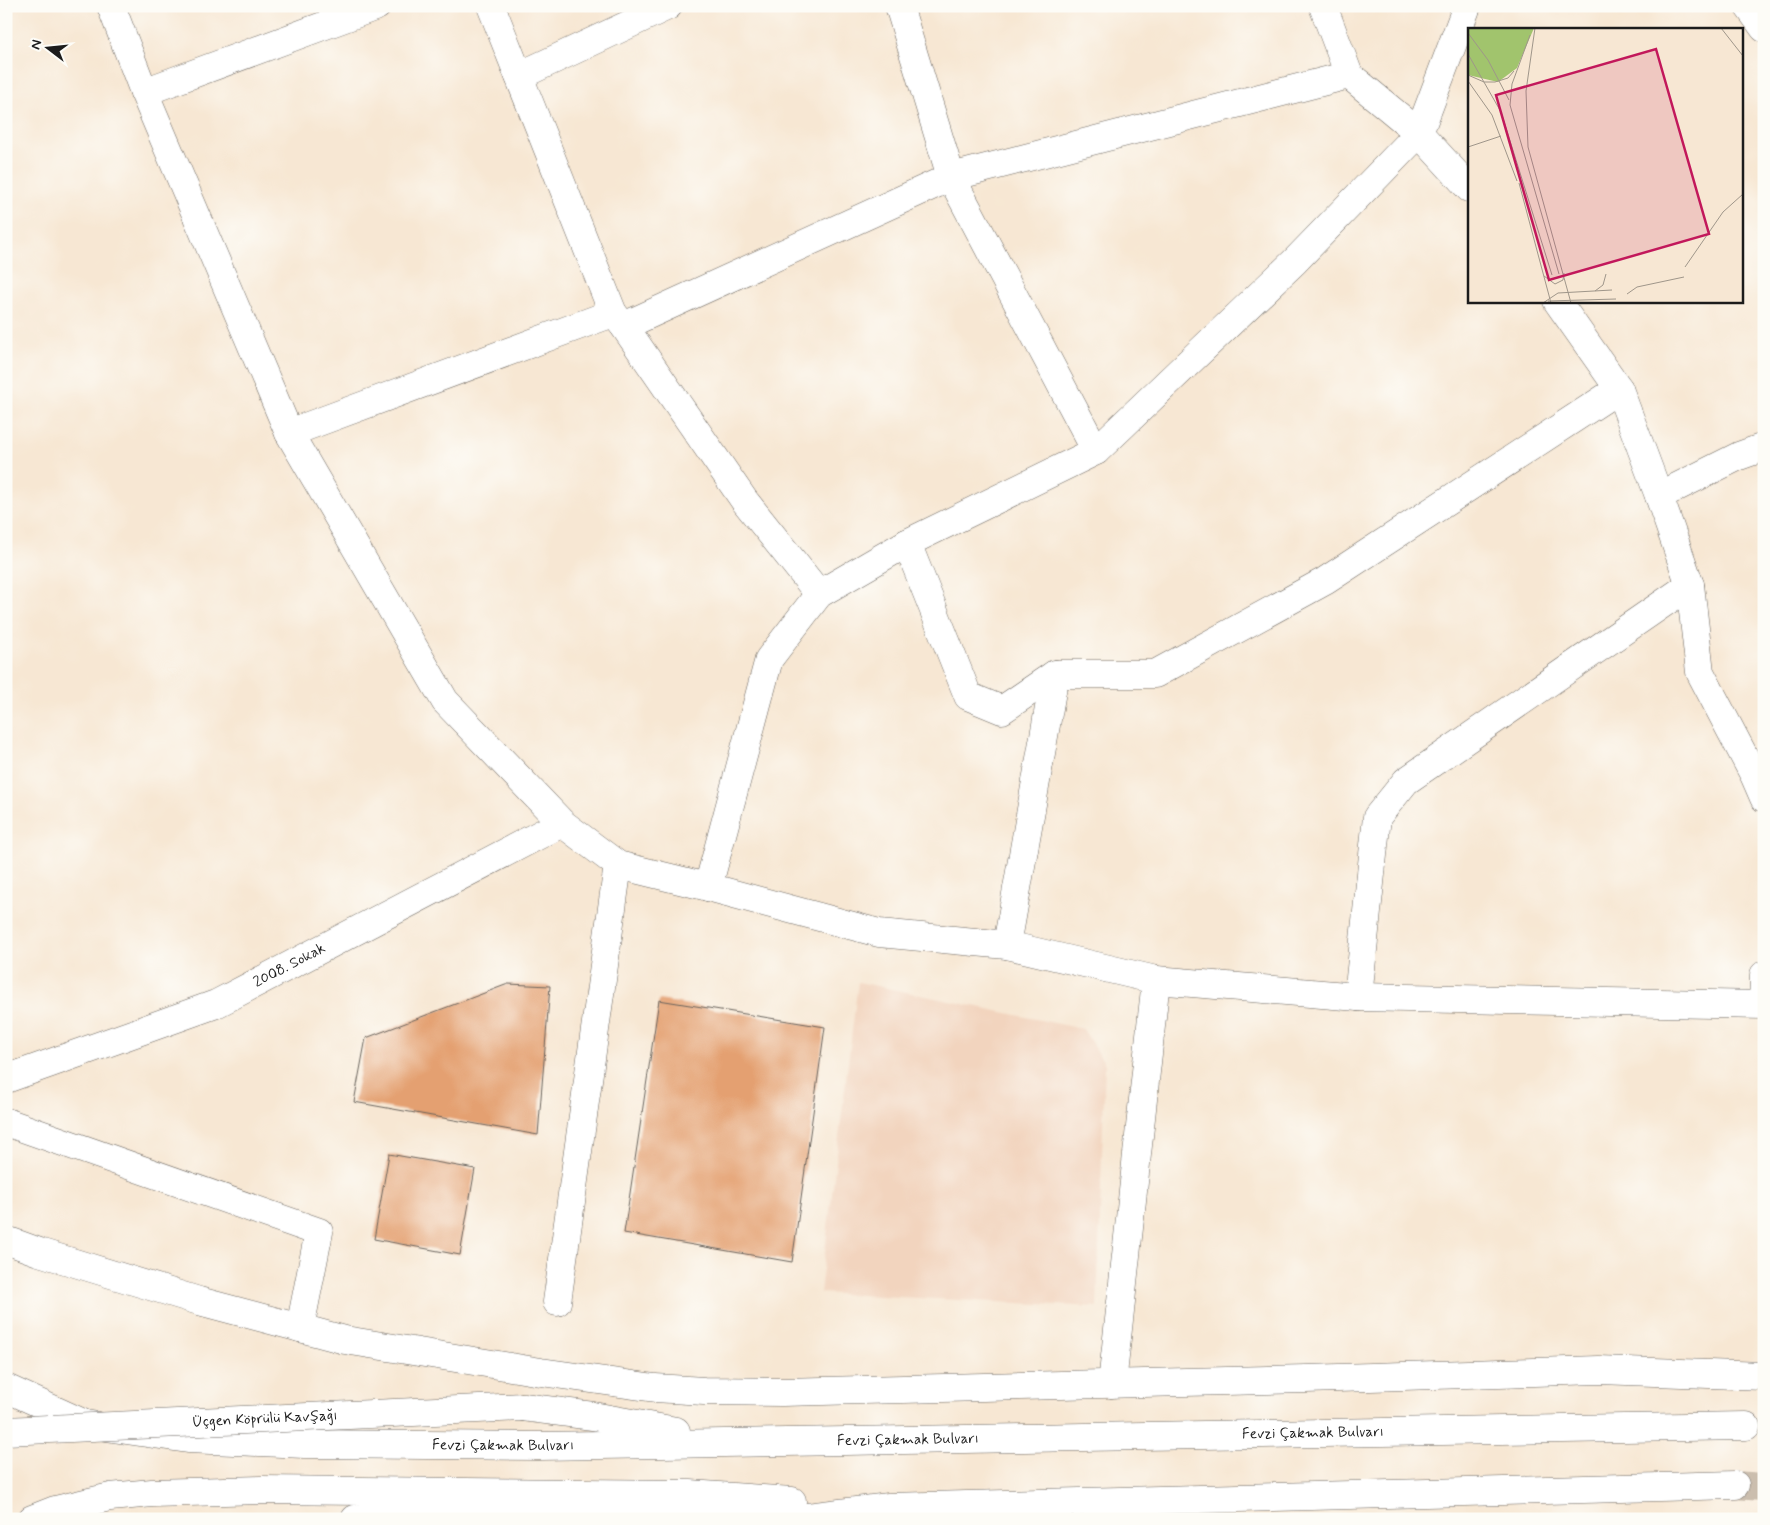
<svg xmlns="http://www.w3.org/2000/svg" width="1770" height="1525" viewBox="0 0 1770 1525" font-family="Mynerve,sans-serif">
	<rect width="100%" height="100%" fill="#fdfcf7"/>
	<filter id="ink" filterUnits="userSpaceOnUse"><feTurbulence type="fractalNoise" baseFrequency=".02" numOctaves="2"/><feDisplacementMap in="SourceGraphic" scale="10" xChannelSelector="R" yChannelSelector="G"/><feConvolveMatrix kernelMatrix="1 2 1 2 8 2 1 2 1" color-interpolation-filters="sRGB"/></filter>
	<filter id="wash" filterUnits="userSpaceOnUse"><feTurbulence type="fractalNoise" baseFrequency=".0096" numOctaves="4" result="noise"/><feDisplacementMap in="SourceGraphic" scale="20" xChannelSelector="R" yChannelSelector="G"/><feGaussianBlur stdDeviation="1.12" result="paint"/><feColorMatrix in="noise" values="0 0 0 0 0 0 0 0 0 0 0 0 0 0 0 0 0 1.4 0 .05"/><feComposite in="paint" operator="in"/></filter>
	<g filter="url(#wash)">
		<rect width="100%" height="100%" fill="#f7e7d3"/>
		<path fill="#f2d4be" d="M858,982L1083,1029L1105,1064L1097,1307L820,1293Z"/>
		<g id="blocks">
			<path fill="#e4a071" d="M508,984L550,986L538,1135L354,1102L366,1038Z
				M659,1000L825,1027L792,1262L624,1233Z
				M389,1154L475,1169L460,1255L374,1239Z"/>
		</g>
	</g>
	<g filter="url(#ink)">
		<use href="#blocks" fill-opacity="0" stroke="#69635c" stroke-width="1"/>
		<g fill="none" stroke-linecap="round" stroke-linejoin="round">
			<path stroke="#cbbeae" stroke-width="28" stroke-dasharray="28 14" stroke-linecap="butt" d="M1735,1485L1764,1487"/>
			<defs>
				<g id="minor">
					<path d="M111,6L144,92L289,433L445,701L562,823L618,865L708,887L879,933L1007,945L1156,980L1358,997L1764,1005"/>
					<path d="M491,6L613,313L624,326L744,500L819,594"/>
					<path d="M899,6L951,177L1096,451"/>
					<path d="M1323,6L1349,75L1419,133L1469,188"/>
					<path d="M1748,6L1764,28"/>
					<path d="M519,76L668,6"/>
					<path d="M144,92L377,6"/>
					<path d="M1557,301L1619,389L1659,496L1690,585L1700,672L1754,775L1764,798"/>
					<path d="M624,326L951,177L1349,75"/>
					<path d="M289,433L613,313"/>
					<path d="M1659,496L1739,456L1764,447"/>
					<path d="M907,543L968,696L1002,710L1055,674H1155L1325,581L1619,389"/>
					<path d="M708,887L769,659L819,594L907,543L1096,451L1295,261L1419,133L1467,6"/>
					<path d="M1007,945L1055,674"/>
					<path d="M1358,997L1377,817L1406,781L1690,585"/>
					<path d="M1763,1005L1764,975"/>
					<path id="s1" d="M6,1079L216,1004L562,823"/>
					<path d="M6,1122L319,1232L300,1328"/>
					<path d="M557,1302L618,865"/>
					<path d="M1112,1384L1156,980"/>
				</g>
				<g id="major">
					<path d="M6,1240L39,1252L199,1301L345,1340L541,1372L655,1388L704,1391L782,1392L1306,1379L1599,1370L1764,1376"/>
					<path id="s2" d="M6,1388L85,1424L188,1439L304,1444L540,1446L1746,1426"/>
					<path d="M523,1407L593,1416L676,1431"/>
					<path d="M32,1519L55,1510L110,1497L152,1493L261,1490L690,1494L792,1501"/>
					<path d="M355,1519L427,1517L791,1519L889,1507L1735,1485"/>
				</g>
			</defs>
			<use href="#minor" stroke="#69635c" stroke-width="29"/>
			<use href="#major" stroke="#69635c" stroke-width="29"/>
			<use href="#minor" stroke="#fff" stroke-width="28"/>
			<use href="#major" stroke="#fff" stroke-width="28"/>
			<defs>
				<g id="major-bridge">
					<path id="s3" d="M6,1431L523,1407"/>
				</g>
			</defs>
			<use href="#major-bridge" stroke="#69635c" stroke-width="29" stroke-linecap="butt"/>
			<use href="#major-bridge" stroke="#fff" stroke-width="28"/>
		</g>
	</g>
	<g text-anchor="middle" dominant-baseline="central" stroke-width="4" stroke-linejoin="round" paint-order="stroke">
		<g font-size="15" fill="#1c1c1c" stroke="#fdfcf7">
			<text stroke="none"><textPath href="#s1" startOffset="306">2008. Sokak</textPath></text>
			<text stroke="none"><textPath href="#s3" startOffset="259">Üçgen Köprülü Kavşağı</textPath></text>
			<text stroke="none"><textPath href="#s2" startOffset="1316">Fevzi Çakmak Bulvarı</textPath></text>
			<text stroke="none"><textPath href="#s2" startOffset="911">Fevzi Çakmak Bulvarı</textPath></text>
			<text stroke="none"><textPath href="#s2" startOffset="506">Fevzi Çakmak Bulvarı</textPath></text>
		</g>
	</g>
	<g transform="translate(1468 28)">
		<rect width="275" height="275" fill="#f7e7d3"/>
		<path d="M0,0H66L49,40L30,54L0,47Z" fill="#a1c46d"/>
		<path fill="none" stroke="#9f968a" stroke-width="1" d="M67,0L58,63L60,119L103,275M253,0L275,28M0,5L20,32L41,72M62,7L44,56L42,77L91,246M0,26L33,84L84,247M0,47L16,54H27L40,50L46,43M0,53L24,87L49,153M0,119L33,108M51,155L83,275M217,239L255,184L275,166M76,248L87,256L95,252L96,245M127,263L135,257L138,246M159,266L169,259L216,249M80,273L148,271M75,275L90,265L144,262"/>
		<path fill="#c2185b" fill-opacity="0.15" stroke="#c2185b" stroke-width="2.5" d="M188,21L241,206L81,252L28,67Z"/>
		<rect width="275" height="275" fill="none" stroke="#1c1c1c" stroke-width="2.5"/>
	</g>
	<rect width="1770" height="1525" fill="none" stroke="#fdfcf7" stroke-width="25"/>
	<g transform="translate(48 48) rotate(286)" stroke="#fdfcf7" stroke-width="4" paint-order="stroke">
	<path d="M0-4L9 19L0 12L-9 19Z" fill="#1c1c1c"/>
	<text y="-8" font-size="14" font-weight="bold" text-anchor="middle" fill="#1c1c1c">N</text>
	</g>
</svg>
